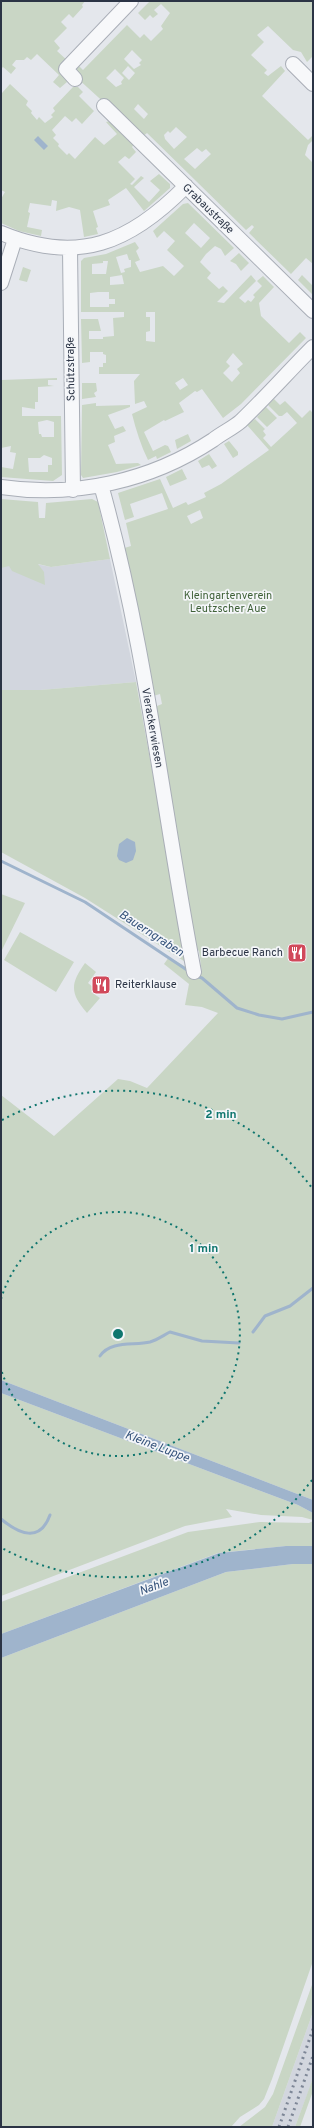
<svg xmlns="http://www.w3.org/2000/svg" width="314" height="2128" viewBox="0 0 314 2128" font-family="Overpass,sans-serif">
	<rect width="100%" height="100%" fill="#e4e7ec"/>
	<path fill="#d2d6de" d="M1,557L51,567L110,559L136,682L40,690H1Z
		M313,2012V2079L295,2127H272Z"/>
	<path fill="#c9d6c5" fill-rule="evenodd" d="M1,1H85L82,5L83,7L73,18L69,14L61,22L67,28L54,41L60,48L57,51L69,62L66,78L67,82L60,88L53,82L59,75L37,54L31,60L27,57L24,60H16L12,65L16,68L11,74L3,67L1,69Z
		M150,1H313V56L307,62L301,52L293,50L268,26L257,35L264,42L251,55L267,70L264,73L268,76L281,66L285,71L262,96L308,140L313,135V140L308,145L305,155L313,163V264L306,258L291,274L249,233L254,227L252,225L246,230L147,133L142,137L76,77L77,64L83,70L127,25L140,38L144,34L151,41L163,29L161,26L170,13L161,4L154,10L158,14L153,18L150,15L145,20L138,13ZM132,50L142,60L139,63L141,65L134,69L124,59ZM128,66L135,73L129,80L122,73ZM115,69L124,78L121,82L122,84L116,87L106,78ZM138,104L148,114L144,119L134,109ZM176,127L187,137L174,149L165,139L164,135L168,131L170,133ZM197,148L202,152L206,149L211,154L195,169L184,159Z
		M10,84L28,101L26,105L32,111L31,113L37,120L39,117L45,123L53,117L51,115L55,111L53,108L73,87H78L83,92L79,96L94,111L82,124L76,118L72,122L65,116L52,130L56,135L53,138L59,144L58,146L67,155L69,153L75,159L95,137L104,145L117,134L106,122L110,121L135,143L132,147L136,152L129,159L125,156L118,162L135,179L130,184L132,185L141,176L144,178L134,187L149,202L160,190L150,181L159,174L170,184V188L144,211L126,188L108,200L110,205L93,211L98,227L96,228L98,234L84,237L80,210L69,207L56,211L57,201L52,200L51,206L30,203L28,212L30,213L27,227L42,230L41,236L19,231L1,223V199L5,192L1,190V96L2,93Z
		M188,203L234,248L225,256L221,249L215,246L206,254L200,262L211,273L207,278L219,289L223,286L228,291L217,302L224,303L251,275L256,281L239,298L245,303L248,300L251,302L255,297L253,295L262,286L257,281L263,276L274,287L259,303L261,316L289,343L300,332L306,338L241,404L223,418L202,389L197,392L195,391L179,403L184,412L165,421L164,420L144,432L153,451L165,445L168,446L171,452L157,459L156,456L148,460C141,446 136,430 132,414L147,407L144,401L135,404L134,381L140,374H99V367H103V363H106V355L103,354V352H90V362L82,363L81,319H98L101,331H89V339H103V337L114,336L113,318L124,317V312H81V261L84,258L106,254L135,242L139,248L136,251L140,260L135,262L140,272L163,266L174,276L184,266L167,250L175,241L164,231L157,238L153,231L183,204ZM194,223L210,238L201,248L185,233ZM127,254L129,260H131V267L124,269L125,272L121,273L116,257ZM103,261H108L106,274H92V264L103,263ZM122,275L124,284L110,285V277ZM98,292H109V299H115V304H109V307H90V293ZM146,312H155V342L146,341V332L150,331V317H146ZM233,353L243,364L237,369L240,373L232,382L223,373L230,366L226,362ZM183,378L188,385L180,390L175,383Z
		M239,253L249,263L241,271L236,264L230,261Z
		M23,267L31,270L27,282L19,280Z
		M302,275L313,286V295L298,280Z
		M57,378V380H48V385L54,386L38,387V402H35V409L22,407V416H61L62,475L53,481L1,477V467L13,469L16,453L10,452L11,446L1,448V380ZM47,420L54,422V437H42L41,434H39L38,422ZM44,455L52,458V465H48V472H29L28,458H40Z
		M82,383H96L97,391L94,393L96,397L82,399Z
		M274,399L280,405L285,401L302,418L310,410L313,413V1500L1,1380V1095L54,1136L118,1079L130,1081L147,1088L218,1013L202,1007L185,1005L189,984L164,964L169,957L194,972L202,973L199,951L193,946L154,711L157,706L162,704L160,694L153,696L121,549L131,546L126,523L168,509L162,493L130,504L134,517L125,520L118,493L160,479L173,508L186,502L188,505L206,497L204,493L221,484L269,450L247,425L255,419L265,429L263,431L266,435L263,438L271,447L297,423L287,412L282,416H279L268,405ZM200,510L203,518L191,524L187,516Z
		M96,403V406L130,405V407L108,415L115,429L123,426L126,431L114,436L115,442L108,445L116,464L138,463L141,465L117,472L83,478L81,475L82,405Z
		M266,407L277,418L267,427L257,417Z
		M188,434L191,441L177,449L175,440Z
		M229,441L238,452V455L233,458L224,444Z
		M209,454L217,466L212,469L209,465L202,468L198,461Z
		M182,469L187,479L170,486L166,477Z
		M1,499L38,502L39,518H45L46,503L92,499L98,502L110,559L51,567L38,564L44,572L45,585L12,571L9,566L1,568Z
		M136,682L187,963L85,898L1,852V690H40Z
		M1,894L25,903L1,952Z
		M20,932L74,962L56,992L4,960Z
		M85,963L96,972L88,983L94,988L91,992L100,998L87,1013C70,993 70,984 85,963Z
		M1,1393L298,1505L313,1513V1520L302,1517L261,1515L226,1509L232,1517L185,1526L1,1596Z
		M313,1521V1546H286L218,1553L1,1634V1602L188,1532L260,1522L309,1523Z
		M293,1564H313V1961L272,2079L264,2099L259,2105L240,2117L231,2127H1V1658L226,1572Z
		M313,1982V2012L272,2127H239L265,2107L273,2094Z
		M313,2078V2091L300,2127H295Z"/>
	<path fill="#9fb4cc" d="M38,136L48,146L44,150L34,140Z
		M127,838L135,842L136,851L133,860L126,863L119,860L117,856L119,844Z
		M1,1380L313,1500V1513L298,1505L1,1393Z
		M286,1546H313V1564H293L226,1572L1,1658V1634L219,1553Z"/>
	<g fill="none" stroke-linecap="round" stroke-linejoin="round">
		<path stroke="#9fb4cc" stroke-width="3" d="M1,861L85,902L190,972
			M196,976L202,978L237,1008L259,1015L282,1019L313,1012
			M253,1332L265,1316L290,1306L313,1288
			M100,1356C111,1340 134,1346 150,1342C157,1340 164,1335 170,1332L202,1341L239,1343
			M1,1519C19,1534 40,1543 50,1515"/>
		<defs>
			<path id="minor" d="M293,64L313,84
				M75,79L66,69L131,1
				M104,106L313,311
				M1,233C78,265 130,243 186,186
				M70,249L73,490
				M1,283L15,239
				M101,485C146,644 163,810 194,972
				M1,487C75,498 151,481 213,440C222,433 233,428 241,421C266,397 289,371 313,347"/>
		</defs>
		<use href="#minor" stroke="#a9aeb7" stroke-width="16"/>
		<use href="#minor" stroke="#f7f8fa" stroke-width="14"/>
		<path stroke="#7d8696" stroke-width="3" stroke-dasharray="2 4" stroke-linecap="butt" d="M279,2127L313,2029
			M288,2127L313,2056"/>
	</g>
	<g fill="none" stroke="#0f766e" stroke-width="2" stroke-dasharray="2 4">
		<path d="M1 1299A122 122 0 1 1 1 1369"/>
		<path d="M312 1480A243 243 0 0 1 2 1548M2 1120A243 243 0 0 1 312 1188"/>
	</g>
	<defs>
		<symbol id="restaurant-square" viewBox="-11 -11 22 22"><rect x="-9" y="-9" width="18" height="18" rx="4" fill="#d1495b" stroke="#f4f6f9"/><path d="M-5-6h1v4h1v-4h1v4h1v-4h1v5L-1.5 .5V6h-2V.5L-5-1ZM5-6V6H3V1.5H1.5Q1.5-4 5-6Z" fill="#fff"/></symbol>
	</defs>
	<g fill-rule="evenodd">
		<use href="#restaurant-square" x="286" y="942" width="22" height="22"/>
		<use href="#restaurant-square" x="90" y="974" width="22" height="22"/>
	</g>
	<g text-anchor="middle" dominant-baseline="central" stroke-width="3.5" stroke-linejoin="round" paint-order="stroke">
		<g font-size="11" fill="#2b3445" stroke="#f4f6f9">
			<text transform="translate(208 209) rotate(44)">Grabaustraße</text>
			<text transform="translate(71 369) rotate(-91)">Schützstraße</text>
			<text transform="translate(152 728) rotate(80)">Vierackerwiesen</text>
		</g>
		<g font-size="11" fill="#3f6138" stroke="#f4f6f9">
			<text x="228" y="596">Kleingartenverein<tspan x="228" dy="13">Leutzscher Aue</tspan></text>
		</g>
		<g font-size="11" fill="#2b3445" stroke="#f4f6f9" text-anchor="end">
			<text x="283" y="953">Barbecue Ranch</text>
			<text x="115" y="985" text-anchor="start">Reiterklause</text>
		</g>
		<g font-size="12" font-style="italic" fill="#34527a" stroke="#f4f6f9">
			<text transform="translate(151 934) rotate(33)">Bauerngraben</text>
			<text transform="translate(157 1447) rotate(21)">Kleine Luppe</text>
			<text transform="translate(154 1587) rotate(-20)">Nahle</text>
		</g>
	</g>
	<circle cx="118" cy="1334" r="6" fill="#0f766e" stroke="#f4f6f9" stroke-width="2"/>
	<g font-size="12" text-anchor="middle" font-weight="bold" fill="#0f766e" stroke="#f4f6f9" stroke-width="3.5" stroke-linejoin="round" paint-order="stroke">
		<text x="221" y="1118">2 min</text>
		<text x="204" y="1252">1 min</text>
	</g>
	<rect width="314" height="2128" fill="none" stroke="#2b3445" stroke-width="4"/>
</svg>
